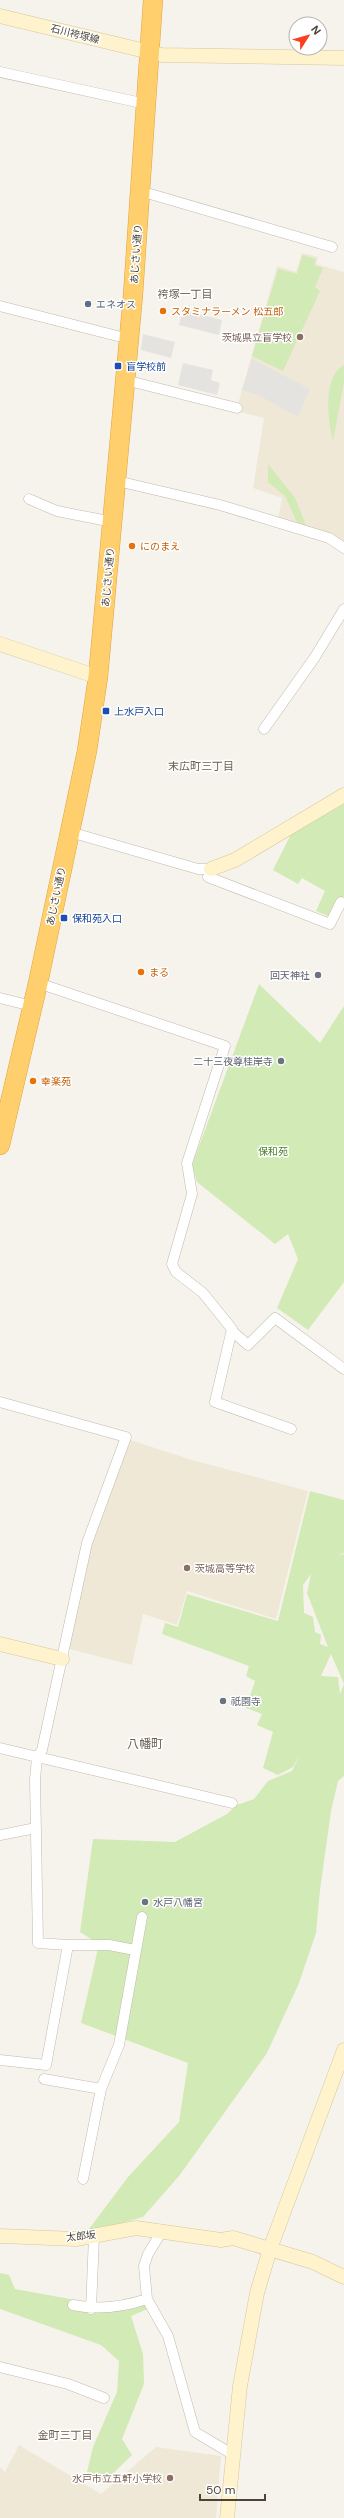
<svg xmlns="http://www.w3.org/2000/svg" width="344" height="2518" viewBox="0 0 344 2518" font-family="'DM Sans','Noto Sans JP',sans-serif">
	<rect width="100%" height="100%" fill="#f6f3ec"/>
	<path fill="#efe8d6" d="M302,253L318,257L316,264L344,272V544L278,519L282,498L253,488L264,418L236,411L277,266L296,272Z
		M130,1440L192,1460L308,1491L276,1619L187,1591L177,1625L143,1614L132,1665L66,1648L90,1544Z
		M19,2445L101,2494L156,2447L221,2456L216,2518H0V2467L5,2472Z"/>
	<path fill="#d2eab5" fill-rule="evenodd" d="M302,255L316,259L314,265L323,268L315,287L320,291L283,371L252,356L278,269L297,274Z
		M344,365V382L333,441C328,422 322,377 344,365Z
		M268,464L295,498L306,525L297,522L285,496L268,482Z
		M344,800V901L337,898L328,916L316,911L325,891L302,878L298,884L273,870L293,830Z
		M259,984L320,1043L344,1006V1282L308,1330L277,1308L298,1259L288,1234L275,1244L197,1182L192,1165Z
		M310,1491L344,1500V1553L337,1556L344,1554V1776L338,1781L331,1811L320,1890L316,1933L299,1983L267,2053L179,2176L143,2217L86,2233L128,2177L179,2122L188,2063L81,2023L99,1944L80,1932L93,1839L175,1842L227,1814L237,1805L254,1799L268,1781L292,1771L300,1754L293,1767L278,1775L263,1768L273,1732L257,1725L262,1714L246,1708L255,1681L246,1676L249,1666L162,1634L165,1623L178,1627L187,1594L278,1621ZM311,1574L307,1593L328,1647L320,1644L321,1635L315,1632L313,1617L304,1613L303,1585ZM331,1654L344,1684L340,1694L338,1677L321,1676Z
		M0,2273L9,2275L15,2289L119,2308L146,2300L150,2308L131,2316L143,2354L144,2384L122,2439L132,2455L104,2482L86,2476L93,2447L117,2392L119,2361L101,2345L0,2309Z"/>
	<path fill="#e5e3e0" d="M183,310L222,320L219,335L179,325Z
		M143,334L175,342L171,358L141,350Z
		M252,359L310,389L298,417L258,395L242,390Z
		M183,363L213,370L211,380L220,383L217,395L178,385Z"/>
	<g fill="none" stroke-linecap="round" stroke-linejoin="round">
		<defs>
			<path id="street" d="M0,72L146,104
				M140,191L332,247
				M0,306L129,339
				M125,380L237,408
				M117,481L220,505L329,538L344,548
				M29,499L57,511L113,522
				M264,729L315,657L344,609
				M70,832L198,869H211
				M208,877L330,924L341,902L344,903
				M38,983L225,1046L187,1163L192,1194L172,1264L176,1272L203,1293L232,1329L215,1402L291,1429
				M0,998L32,1006
				M232,1331L248,1345L275,1318L344,1369
				M0,1402L126,1437L87,1543L42,1750L37,1758L35,1779L38,1943L68,1945L46,2065L0,2060
				M0,1748L232,1803
				M0,1835L36,1828
				M68,1945H109L135,1950
				M44,2079L101,2089
				M83,2179L101,2089L119,2045L142,1917
				M162,2231L148,2254L144,2266L147,2299L168,2336L195,2432L232,2454
				M73,2305C97,2310 123,2307 147,2299
				M91,2309L94,2236
				M0,2367L68,2384L104,2398"/>
			<path id="secondary" d="M0,16L162,55L344,58
				M0,644L98,677
				M211,869L235,860L344,795
				M0,1644L62,1659
				M0,2236L76,2239L136,2228L221,2240L233,2238L313,2262L344,2277
				M227,2518L240,2386L257,2293L270,2249L344,2050"/>
			<path id="highway" d="M0,1145L38,983L87,751L98,677L133,295L153,0"/>
		</defs>
		<use href="#street" stroke="#c2bbae" stroke-width="11"/>
		<use href="#secondary" stroke="#d6c79b" stroke-width="15"/>
		<use href="#highway" stroke="#e0a43c" stroke-width="20"/>
		<use href="#street" stroke="#fff" stroke-width="10"/>
		<use href="#secondary" stroke="#fff3cd" stroke-width="14"/>
		<use href="#highway" stroke="#ffcf6e" stroke-width="19"/>
	</g>
	<circle fill="#5c6f8a" stroke="#fff" stroke-width="1.5" cx="88" cy="304" r="4"/>
	<g fill="#e8710a" stroke="#fff" stroke-width="1.5">
		<circle cx="163" cy="311" r="4"/>
		<circle cx="132" cy="546" r="4"/>
		<circle cx="141" cy="972" r="4"/>
		<circle cx="33" cy="1081" r="4"/>
	</g>
	<g fill="#8d6e63" stroke="#fff" stroke-width="1.5">
		<circle cx="300" cy="337" r="4"/>
		<circle cx="187" cy="1568" r="4"/>
		<circle cx="170" cy="2478" r="4"/>
	</g>
	<g fill="#1a4fb4" stroke="#fff" stroke-width="1.5">
		<rect x="114" y="362" width="8" height="8" rx="2"/>
		<rect x="102" y="707" width="8" height="8" rx="2"/>
		<rect x="60" y="914" width="8" height="8" rx="2"/>
	</g>
	<g fill="#6b7280" stroke="#fff" stroke-width="1.5">
		<circle cx="318" cy="975" r="4"/>
		<circle cx="281" cy="1061" r="4"/>
		<circle cx="223" cy="1701" r="4"/>
		<circle cx="145" cy="1902" r="4"/>
	</g>
	<g text-anchor="middle" dominant-baseline="central" stroke-width="3" stroke-linejoin="round" paint-order="stroke">
		<g font-size="10" fill="#4b4439" stroke="#fff">
			<text transform="translate(75 34) rotate(14)">石川袴塚線</text>
			<text transform="translate(136 254) rotate(-86)">あじさい通り</text>
			<text transform="translate(108 577) rotate(-85)">あじさい通り</text>
			<text transform="translate(56 896) rotate(-78)">あじさい通り</text>
			<text transform="translate(81 2236) rotate(-6)">太郎坂</text>
		</g>
		<g font-size="10" fill="#4e5e75" stroke="#fff" text-anchor="start">
			<text x="96" y="304">エネオス</text>
		</g>
		<g font-size="10" fill="#c56008" stroke="#fff" text-anchor="start">
			<text x="171" y="311">スタミナラーメン 松五郎</text>
			<text x="140" y="546">にのまえ</text>
			<text x="149" y="972">まる</text>
			<text x="41" y="1081">幸楽苑</text>
		</g>
		<g font-size="10" fill="#785e54" stroke="#fff" text-anchor="end">
			<text x="292" y="337">茨城県立盲学校</text>
			<text x="195" y="1568" text-anchor="start">茨城高等学校</text>
			<text x="162" y="2478">水戸市立五軒小学校</text>
		</g>
		<g font-size="10" fill="#164399" stroke="#fff" text-anchor="start">
			<text x="126" y="366">盲学校前</text>
			<text x="114" y="711">上水戸入口</text>
			<text x="72" y="918">保和苑入口</text>
		</g>
		<g font-size="10" fill="#5b616d" stroke="#fff" text-anchor="end">
			<text x="310" y="975">回天神社</text>
			<text x="273" y="1061">二十三夜尊桂岸寺</text>
			<text x="231" y="1701" text-anchor="start">祇園寺</text>
			<text x="153" y="1902" text-anchor="start">水戸八幡宮</text>
		</g>
		<g font-size="10" fill="#4a7f2a" stroke="#fff">
			<text x="273" y="1151">保和苑</text>
		</g>
		<g font-size="11" fill="#6e6250" stroke="#fff">
			<text x="185" y="294">袴塚一丁目</text>
			<text x="201" y="766">末広町三丁目</text>
			<text x="65" y="2435">金町三丁目</text>
		</g>
		<g font-size="12" fill="#6e6250" stroke="#fff">
			<text x="145" y="1744">八幡町</text>
		</g>
	</g>
	<g transform="translate(308 36) rotate(53)"><circle r="19" fill="#ffffff" stroke="#b7b4b0"/>
	<path d="M0-3L7 15L0 10L-7 15Z" fill="#fc3f1d"/>
	<text y="-6" font-size="11" font-weight="bold" text-anchor="middle" fill="#4b4439">N</text>
	</g>
	<path d="M200 2494v6h65v-6" fill="none" stroke="#4b4439" stroke-width="2"/>
	<text x="206" y="2494" font-size="12" fill="#4b4439" stroke="#ffffff" stroke-width="3" paint-order="stroke">50 m</text>
</svg>
